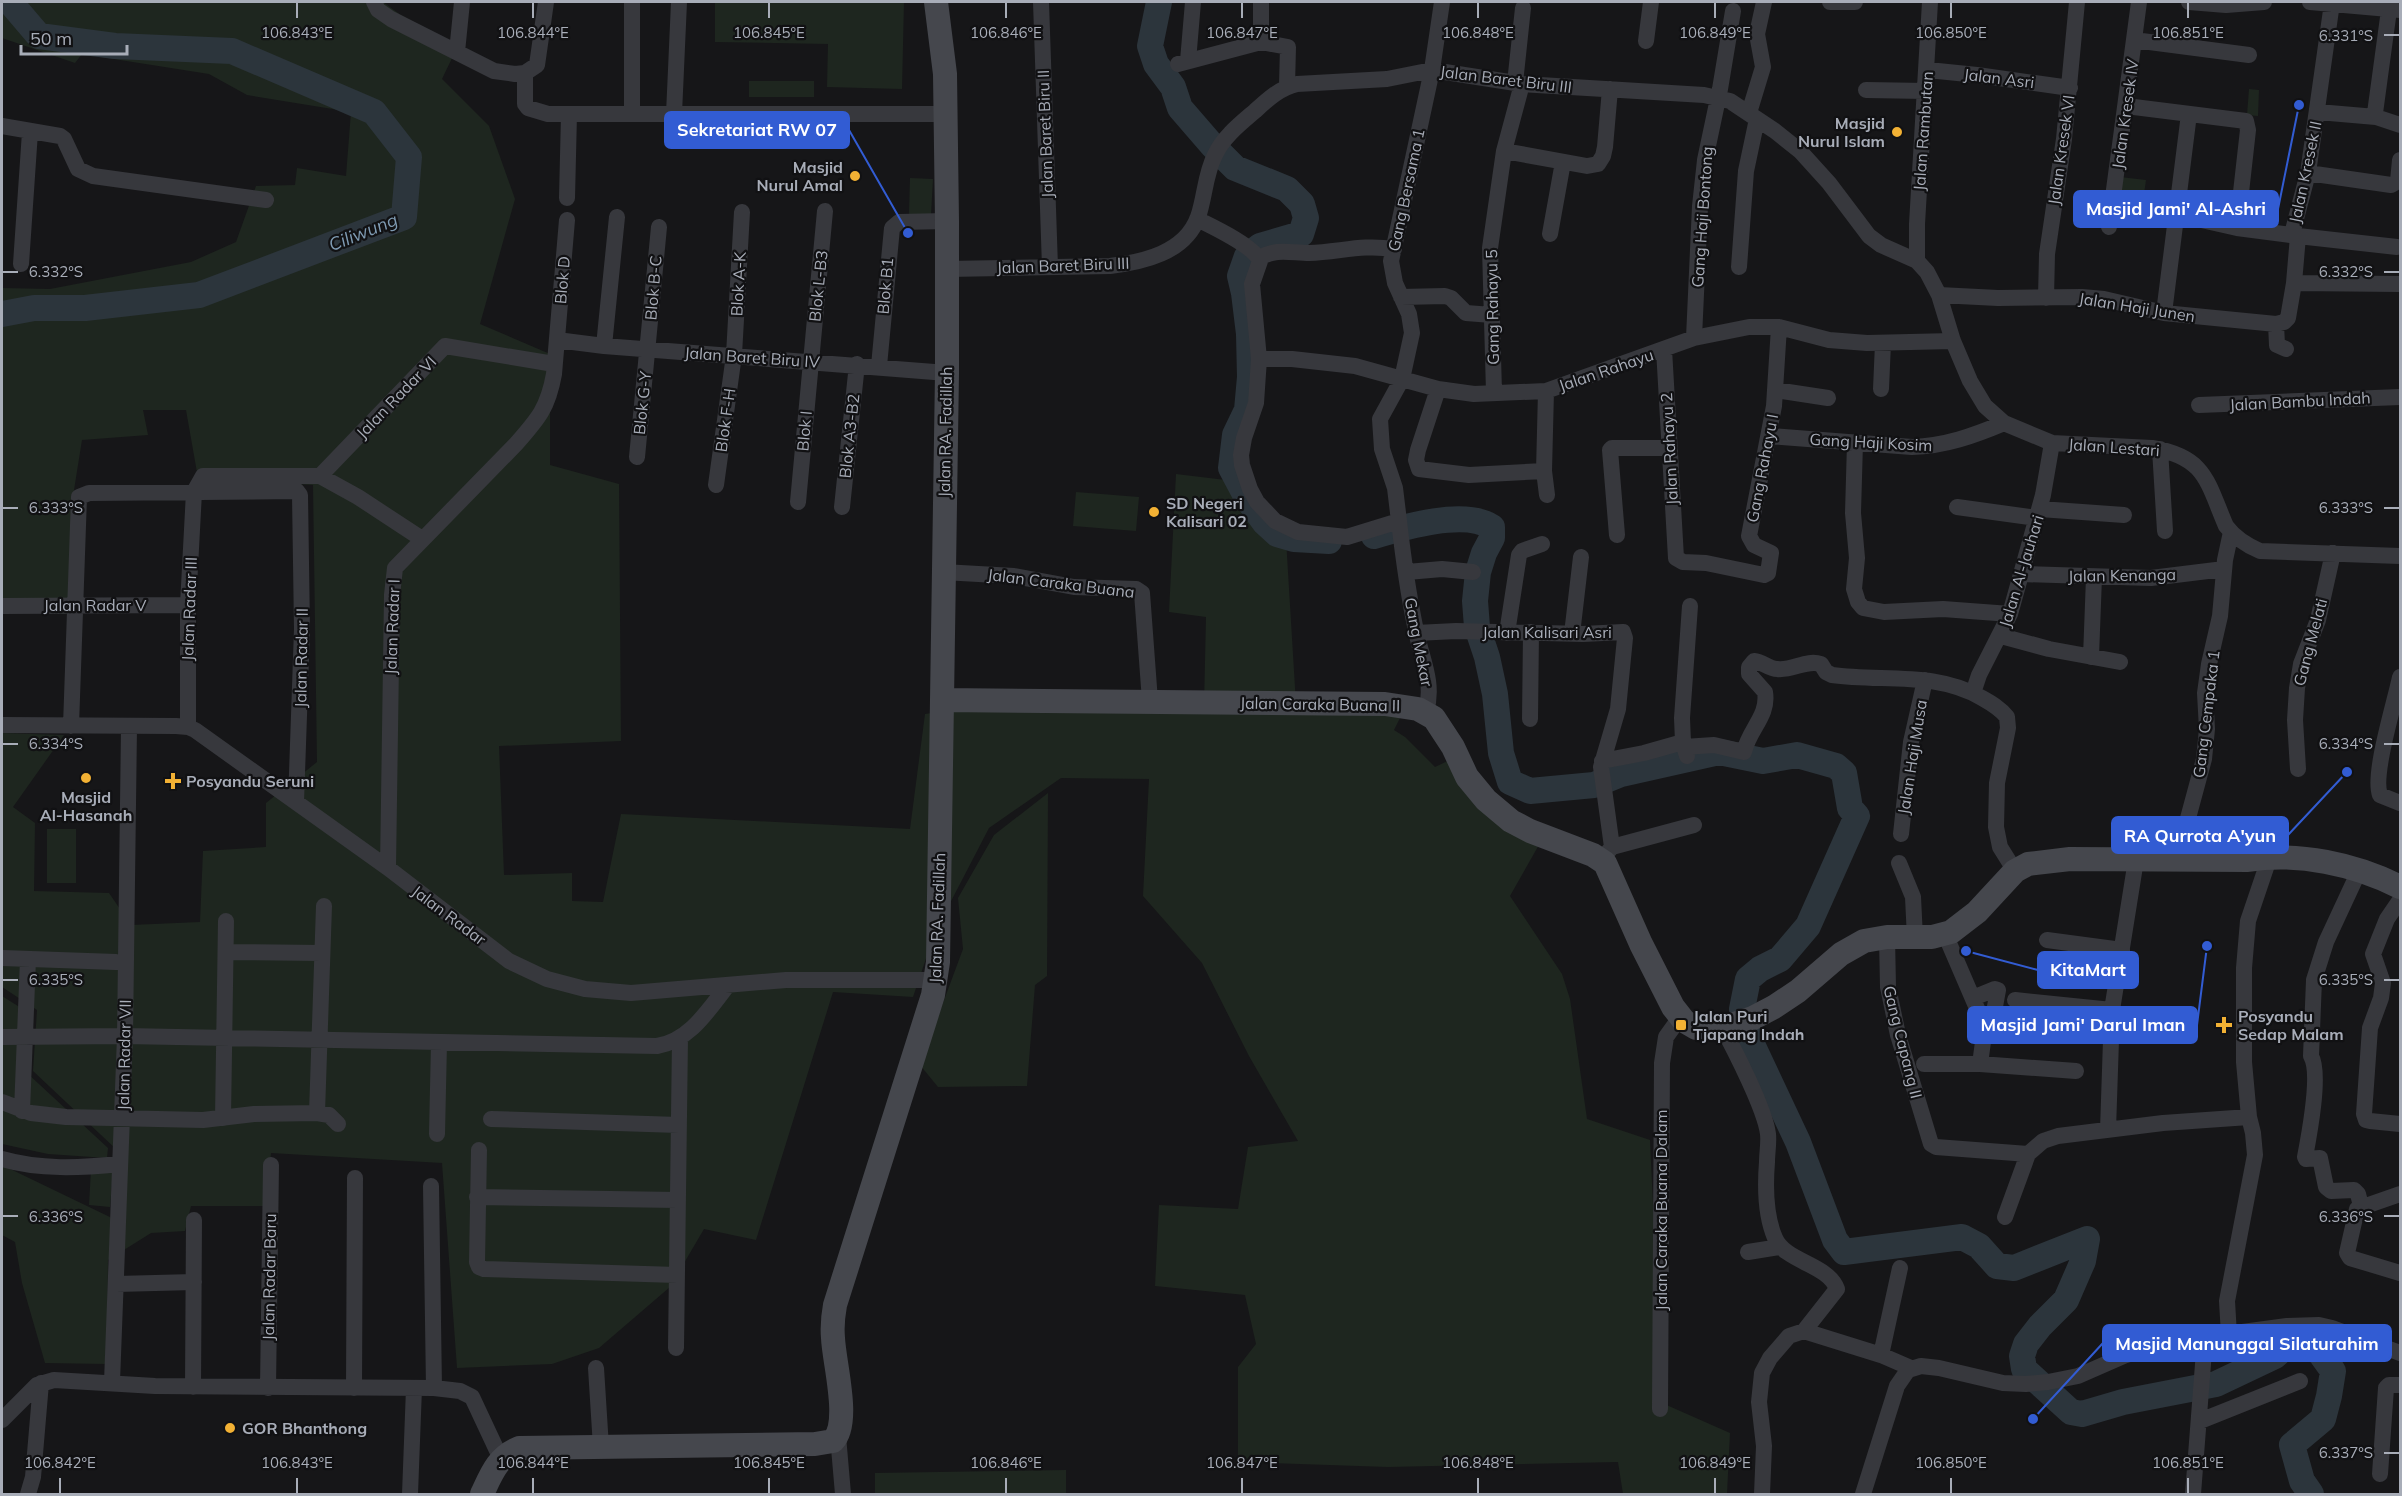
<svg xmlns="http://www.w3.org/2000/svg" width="2402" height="1496" viewBox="0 0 2402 1496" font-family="Mulish,sans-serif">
	<rect width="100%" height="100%" fill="#161618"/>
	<path fill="#1e261f" d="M2,2H383L454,54L442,79L489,126L515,199L480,324L550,354V465L619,484L621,741L499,746L504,875L572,873V901L603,902L621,814L910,829L925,714L1023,699L1204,705L1206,617L1169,612L1176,474L1234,481L1260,521L1286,539L1296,704L1403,712L1394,730L1405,737L1435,767L1454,758L1540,843L1510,896L1562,974L1570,999L1587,1119L1650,1140L1662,1403L1730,1433L1727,1494H1623L1618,1462L1388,1467L1238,1462V1367L1256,1344L1245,1295L1155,1286L1159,1205L1238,1209L1248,1147L1298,1141L1249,1056L1202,963L1143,896L1149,779L1061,778L989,828L935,932L913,997L833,992L756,1240L704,1229L670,1287L599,1348L552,1364L457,1368L442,1163L271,1153L266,1206H191L185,1231L151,1233L108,1260L107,1364L45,1363L22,1283L15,1242L2,1235V1165L114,1219L117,1150L33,1071L37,1010L2,987V733L64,735L13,807L35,823L34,891L109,893L131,925L200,922L203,851L266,847V803L317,762L313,485L198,478L186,410H143L148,435L82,440L74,490L69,614L2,612V288L50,289L191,262L236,242L256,186L295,185L297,168L346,176L351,112L247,95L209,74L82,54L75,63L2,38Z
		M715,2H904L902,89L827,87L828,44L715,42Z
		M749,81H814V97H749Z
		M2249,89L2259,90L2258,116L2247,115Z
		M2120,177L2146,180L2143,201L2118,198Z
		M910,178L933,179L931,215L909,214Z
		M1076,492L1139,497L1136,531L1073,526Z
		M1048,793L1047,976L1035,985L1027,1086L938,1087L920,1065L963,949L958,898L994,835Z
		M47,829H76V883H47Z
		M2,996L29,1013L26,1072L108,1148L107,1158L48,1154L2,1144Z
		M91,1169L113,1171L110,1207L89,1205Z
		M1066,1470V1494H875V1473Z"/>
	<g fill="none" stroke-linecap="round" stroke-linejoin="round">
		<path stroke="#2c353c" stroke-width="26" d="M1159,2L1150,46L1156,64L1173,87L1180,108L1212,145L1235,168L1287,189L1302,204L1306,218L1301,234L1260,246L1247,256L1240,276L1244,293L1249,334L1250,377L1247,410L1235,435L1231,468L1248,500L1265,523L1277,534L1294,539L1329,541
			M2,314L34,308H85L199,295L404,217L409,157L374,112L232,51L115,46L39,36L10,2
			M1374,536C1404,527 1465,509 1492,527V538L1484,553L1478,572L1475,601L1477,627L1487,657L1495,694L1501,753L1510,782L1530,791L1594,785L1621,774L1719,752L1763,761L1797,755L1836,766L1844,773L1850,808L1857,816L1808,926L1780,959L1760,969L1748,979L1742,1009L1751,1042L1798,1142L1835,1240L1844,1252L1962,1237L1979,1246L1997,1266L2014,1268L2087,1239L2083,1261L2066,1300L2040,1326L2026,1344L2022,1356L2024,1369L2071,1412L2082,1414L2123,1402L2216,1384L2275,1356L2287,1345L2305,1343L2320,1353L2333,1371L2329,1396L2323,1419L2292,1445L2302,1481L2311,1494"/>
		<path stroke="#37383d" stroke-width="16" d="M374,2L378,10L391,19L494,71L515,74L525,73V104L528,108L548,114H946
			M1041,2L1050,267
			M1261,2V42L1288,47L1287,86
			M1830,2H1855
			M2189,2L2226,5L2264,2
			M2310,2L2400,10
			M2389,10L2375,113L2376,117L2400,125
			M2134,40L2249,55
			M1646,41L1651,2
			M457,52L462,2
			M1188,61L1193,2
			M1178,64L1261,42
			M1928,70L1977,75L2070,88
			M525,73L537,65L546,2
			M1515,83L1523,8
			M1866,90L1926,91
			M2126,106L2246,121L2248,130L2237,228
			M2318,112L2376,117
			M1749,113L1763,67L1757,34L1764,2
			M632,114V2
			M674,114L679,2
			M2,126L60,136L64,139L78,169L93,176L266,200
			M1504,151L1587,166L1598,164L1603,156L1605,147L1610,89
			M2308,173L2391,185L2398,181L2400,160
			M567,198L569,114
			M2175,214L2237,228L2298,236L2294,283
			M1197,219C1213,227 1254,246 1260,261L1252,284L1259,359L1256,403L1244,438L1241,455L1242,465L1250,489L1257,502L1275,521L1298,532L1347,537L1399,521C1403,556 1408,592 1415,626C1420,656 1435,681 1426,712
			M2109,227L2139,2
			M1550,234L1563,162
			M2292,234L2308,173L2332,3
			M2298,236L2397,247
			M1259,258C1276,248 1291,253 1309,253C1340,252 1362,244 1394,249
			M1917,261V224L1930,2
			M21,264L30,132
			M1739,267L1746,171L1757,119
			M947,269L1110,266C1143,262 1185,253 1198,217C1205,197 1205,174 1215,155C1223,137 1241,123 1255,111C1268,99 1280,88 1297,84L1387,79L1432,70L1522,84L1704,95L1730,101L1775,131L1800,151L1829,183L1869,236L1881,245L1917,261L1927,272L1939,295L1953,341L1970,381L1985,406L2004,423L2052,443L2152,448C2206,457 2207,482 2226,526C2235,538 2246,545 2260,551L2400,556
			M1939,295L1998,298L2082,297L2104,299L2164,313L2276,324L2284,322L2288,318L2294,283L2400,284
			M1401,297L1445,296L1451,298L1466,313L1492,315
			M2046,298L2047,254L2064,139L2077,2
			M2164,313L2189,114
			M2276,324L2277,345L2286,349
			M1694,338L1700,206L1705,160L1720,89L1733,11
			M557,340L604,346L947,373
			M604,346L617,217
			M1664,349L1676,558L1683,562L1706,563L1764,575L1768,573L1771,553L1754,545L1749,536L1774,406L1779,327
			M1259,359H1292L1355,366L1438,389L1474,394L1546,391L1694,338L1749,327H1779L1829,340L1867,343L1953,341
			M879,366L892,228L899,222L947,221
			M1438,389L1418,450L1416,460L1419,469L1469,475L1544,471
			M1881,389L1883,343
			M1776,390L1828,398
			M1546,391L1544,471L1547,495
			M1494,392L1490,248L1504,151L1522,84
			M2199,405L2400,397
			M1770,436L1912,447C1945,446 1973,436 2004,423
			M1855,443L1853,513L1857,558L1854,589L1858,602L1863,608L1884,612L1943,609L2010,614
			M2160,449L2165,531
			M637,457L659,227
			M320,476L445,346L554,364
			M716,485L734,355L742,212
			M798,502L825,211
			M842,507L857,364
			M1957,507L2037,518
			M2040,509L2124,515
			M1399,521L1395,488L1382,449L1380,419L1402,379L1412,333L1409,314L1395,283L1391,261L1432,70L1442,2
			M1617,535L1610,450L1612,448H1669
			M943,572L1014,576L1074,587L1136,589L1142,593L1150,701
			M1407,572L1442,569L1473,572
			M2021,574L2151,578L2224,569
			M2,606L188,605
			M1416,633L1456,631L1583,634L1623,632L1625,638L1618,709L1601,767L1612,847L1602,859
			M1507,633L1519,555L1522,551L1542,544
			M1572,634L1581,557
			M2001,636L2049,649L2120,662
			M2091,657L2094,577
			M2400,677C2395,702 2372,775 2380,795L2400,803
			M1973,693L1979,675L2010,614L2043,495L2052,443
			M1530,719L1531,632
			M2,725L176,726L188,727L195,730L388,868L509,961L547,979L585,989L631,993L786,980H936
			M71,726L79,497L89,493L297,491L300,495L302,629L296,802
			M188,727V605L194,492L203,476H320L358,497L422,539
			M1684,747L1714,745L1744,752C1749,729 1769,716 1765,692L1749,674V667L1754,661C1763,662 1769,669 1777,669C1793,671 1806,659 1821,664L1826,672L1832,675C1883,682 1935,671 1982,698C1991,703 2000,708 2007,717L2008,728L1997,783L1996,827L2000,847L2015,871
			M1687,756L1683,742L1682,718L1690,606
			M1602,761L1644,753L1683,742
			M2298,769L2295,720L2297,688L2301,664L2318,620L2333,553
			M1901,834L1911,742L1925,680
			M1612,847L1694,825
			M2183,859L2184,833L2204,759L2207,729L2205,693L2209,664L2220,616L2225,560L2231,532
			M1899,863L1913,897L1915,938
			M388,868L392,595L395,568L516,444C538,419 548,408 554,374L567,220
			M2359,871L2326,942L2314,980L2311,1056C2321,1073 2309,1136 2305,1157L2306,1159L2320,1158L2326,1187L2331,1191L2354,1190L2358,1194L2361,1206
			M2400,900L2387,919L2373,954L2383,983L2381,998L2370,1028L2364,1114L2366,1120L2370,1121L2400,1124
			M1945,934L1985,1027L1980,1064
			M1887,937L1888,987L1898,1035L1931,1144L1936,1147L2028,1154
			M2047,940L2122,950
			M226,952L322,953
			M2,958L116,962
			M1973,998L1995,989L1998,990L1994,1012L1985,1027
			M2015,1000L2112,1010
			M1721,1025C1734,1049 1765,1109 1768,1134C1769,1143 1767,1153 1767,1162C1765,1187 1765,1215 1775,1238C1785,1262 1828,1264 1837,1289L1804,1331
			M2,1037L125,1036L657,1046C690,1041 709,1009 728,985
			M1924,1064H1980L2076,1071
			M2,1102L31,1113L66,1117L203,1120L254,1114L317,1113L329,1115L338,1124
			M22,1111L28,959
			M317,1113L324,906
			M223,1118L226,921
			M491,1119L679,1125
			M2108,1130L2112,1010L2136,860
			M437,1134L439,1043
			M479,1150L477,1262L479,1267L484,1269L677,1275
			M2,1159C40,1170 80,1168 120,1164
			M431,1186L434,1388
			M2400,1194L2357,1209L2347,1253L2350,1258L2400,1273
			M477,1197L678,1200
			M2005,1217L2028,1154L2043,1141L2058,1136L2163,1123L2249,1117
			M1748,1252L1780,1247
			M116,1284L194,1282
			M2229,1335L2227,1301L2255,1155L2253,1133L2249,1117L2244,1062V968L2248,921L2270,856
			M676,1348L680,1038
			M1881,1355L1900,1268
			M596,1368L601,1447
			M112,1382L125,1036L129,727
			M193,1387L194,1220
			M268,1388L271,1165
			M354,1388L355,1178
			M1660,1409L1662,1063L1666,1037L1681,1016
			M2,1420L37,1385L54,1380L155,1386L434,1388L460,1391L472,1397L501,1459
			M2200,1421L2300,1381
			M838,1436L843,1494
			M2380,1474L2386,1388L2389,1385H2400
			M28,1494L33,1477L41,1383
			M410,1494L414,1388
			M1762,1494L1764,1446L1759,1402L1762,1373L1770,1358L1789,1336L1804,1331L1881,1355L1911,1368
			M1863,1494L1897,1386L1908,1370L1921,1366L1939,1368L2003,1383L2026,1384L2048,1382L2078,1376L2126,1355L2168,1342L2287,1326L2319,1325L2332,1328L2400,1353
			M2193,1494L2205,1338"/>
		<path stroke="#45474d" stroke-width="24" d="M942,700L1385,704L1418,709L1434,718L1453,747L1467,777L1486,800L1511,821L1530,831L1593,855L1605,863L1641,944L1673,1007L1684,1021L1696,1028L1731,1025L1753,1018L1774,1007L1798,991L1841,954L1864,941L1887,937H1932L1951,932L1977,912L2015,871L2028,864L2070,859L2248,860C2298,852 2355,864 2400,887
			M482,1494C491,1475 497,1457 519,1448L815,1444L833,1441C851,1423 834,1363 833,1338C832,1327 833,1316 835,1305L933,995L938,962L947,373V221L945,74L936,2"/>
	</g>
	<path fill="none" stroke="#a8adb8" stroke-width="2" d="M297,3V18M533,3V18M769,3V18M1006,3V18M1242,3V18M1478,3V18M1715,3V18M1951,3V18M2188,3V18M2384,35H2399M3,272H18M2384,272H2399M3,508H18M2384,508H2399M3,744H18M2384,744H2399M3,980H18M2384,980H2399M3,1216H18M2384,1216H2399M2384,1453H2399M60,1478V1493M297,1478V1493M533,1478V1493M769,1478V1493M1006,1478V1493M1242,1478V1493M1478,1478V1493M1715,1478V1493M1951,1478V1493M2188,1478V1493"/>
	<g fill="#f2b134" stroke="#111113" stroke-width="2">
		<circle cx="1897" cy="132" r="6"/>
		<circle cx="855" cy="176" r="6"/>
		<circle cx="1154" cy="512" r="6"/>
		<circle cx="86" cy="778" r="6"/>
		<path d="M170 772h6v6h6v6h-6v6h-6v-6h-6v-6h6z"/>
		<rect x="1675" y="1019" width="12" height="12" rx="3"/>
		<path d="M2221 1016h6v6h6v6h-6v6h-6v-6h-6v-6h6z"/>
		<circle cx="230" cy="1428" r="6"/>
	</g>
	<g text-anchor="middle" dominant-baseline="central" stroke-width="4.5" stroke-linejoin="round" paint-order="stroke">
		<g font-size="16" fill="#a8adb8" stroke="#111113">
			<text transform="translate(1999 78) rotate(7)">Jalan Asri</text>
			<text transform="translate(1506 79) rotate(7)">Jalan Baret Biru III</text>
			<text transform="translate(2125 114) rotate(-82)">Jalan Kresek IV</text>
			<text transform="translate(1923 131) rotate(-86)">Jalan Rambutan</text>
			<text transform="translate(1045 134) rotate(-92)">Jalan Baret Biru II</text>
			<text transform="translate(2061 150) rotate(-82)">Jalan Kresek VI</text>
			<text transform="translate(2305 172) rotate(-78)">Jalan Kresek II</text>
			<text transform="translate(1406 190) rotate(-78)">Gang Bersama 1</text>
			<text transform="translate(1702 217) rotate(-86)">Gang Haji Bontong</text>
			<text transform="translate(1063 265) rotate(-2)">Jalan Baret Biru III</text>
			<text transform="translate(562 280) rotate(-85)">Blok D</text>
			<text transform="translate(738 284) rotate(-87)">Blok A-K</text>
			<text transform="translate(818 286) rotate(-84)">Blok L-B3</text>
			<text transform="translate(885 286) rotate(-85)">Blok B1</text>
			<text transform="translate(653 288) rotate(-85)">Blok B-C</text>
			<text transform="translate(1492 307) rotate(-91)">Gang Rahayu 5</text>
			<text transform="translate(2137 307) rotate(9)">Jalan Haji Junen</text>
			<text transform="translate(752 357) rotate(4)">Jalan Baret Biru IV</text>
			<text transform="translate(1606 370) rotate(-19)">Jalan Rahayu</text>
			<text transform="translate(396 397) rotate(-46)">Jalan Radar VI</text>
			<text transform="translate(2300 401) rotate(-3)">Jalan Bambu Indah</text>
			<text transform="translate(642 403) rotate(-84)">Blok G-Y</text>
			<text transform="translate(725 420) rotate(-82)">Blok F-H</text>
			<text transform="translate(804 431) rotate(-85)">Blok I</text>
			<text transform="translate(945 432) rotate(-89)">Jalan RA. Fadillah</text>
			<text transform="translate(849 436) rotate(-84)">Blok A3-B2</text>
			<text transform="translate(1871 442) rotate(3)">Gang Haji Kosim</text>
			<text transform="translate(2114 447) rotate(4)">Jalan Lestari</text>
			<text transform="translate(1669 449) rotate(-93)">Jalan Rahayu 2</text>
			<text transform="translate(1762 468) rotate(-79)">Gang Rahayu I</text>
			<text transform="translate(2021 571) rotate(-73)">Jalan Al-Jauhari</text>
			<text transform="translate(2122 575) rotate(-1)">Jalan Kenanga</text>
			<text transform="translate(1061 583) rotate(7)">Jalan Caraka Buana</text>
			<text x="95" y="605">Jalan Radar V</text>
			<text transform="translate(189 609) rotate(-88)">Jalan Radar III</text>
			<text transform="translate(392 627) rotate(-88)">Jalan Radar I</text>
			<text x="1547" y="632">Jalan Kalisari Asri</text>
			<text transform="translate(1419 642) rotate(79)">Gang Mekar</text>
			<text transform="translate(2310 642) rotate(-75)">Gang Melati</text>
			<text transform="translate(301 658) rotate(-89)">Jalan Radar II</text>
			<text transform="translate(1320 704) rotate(1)">Jalan Caraka Buana II</text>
			<text transform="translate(2206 714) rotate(-83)">Gang Cempaka 1</text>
			<text transform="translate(1912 757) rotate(-81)">Jalan Haji Musa</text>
			<text transform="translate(449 915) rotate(37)">Jalan Radar</text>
			<text transform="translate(937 918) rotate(-88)">Jalan RA. Fadillah</text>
			<text transform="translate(1903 1042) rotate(76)">Gang Capang II</text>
			<text transform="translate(124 1055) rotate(-89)">Jalan Radar VII</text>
			<text transform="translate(1661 1210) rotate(-90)">Jalan Caraka Buana Dalam</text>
			<text transform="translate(269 1277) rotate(-89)">Jalan Radar Baru</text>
		</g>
		<g font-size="16" font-weight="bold" fill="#a8adb8" stroke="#111113" text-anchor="start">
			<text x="1885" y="123" text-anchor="end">Masjid<tspan x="1885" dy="18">Nurul Islam</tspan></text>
			<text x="843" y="167" text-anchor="end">Masjid<tspan x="843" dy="18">Nurul Amal</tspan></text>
			<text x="1166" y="503">SD Negeri<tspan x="1166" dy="18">Kalisari 02</tspan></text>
			<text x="186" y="781">Posyandu Seruni</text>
			<text x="86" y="797" text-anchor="middle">Masjid<tspan x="86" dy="18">Al-Hasanah</tspan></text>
			<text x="1693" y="1016">Jalan Puri<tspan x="1693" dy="18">Tjapang Indah</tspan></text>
			<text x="2238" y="1016">Posyandu<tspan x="2238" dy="18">Sedap Malam</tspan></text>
			<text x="242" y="1428">GOR Bhanthong</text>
		</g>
		<g font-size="18" font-style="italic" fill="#7f9bb3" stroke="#111113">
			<text transform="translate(363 232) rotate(-22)">Ciliwung</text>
		</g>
	</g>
	<g font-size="15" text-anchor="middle" fill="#a8adb8" stroke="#111113" stroke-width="4.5" stroke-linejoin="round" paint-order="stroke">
		<text x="297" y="38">106.843°E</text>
		<text x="533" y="38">106.844°E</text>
		<text x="769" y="38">106.845°E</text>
		<text x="1006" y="38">106.846°E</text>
		<text x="1242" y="38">106.847°E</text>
		<text x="1478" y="38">106.848°E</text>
		<text x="1715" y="38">106.849°E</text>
		<text x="1951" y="38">106.850°E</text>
		<text x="2188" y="38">106.851°E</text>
		<text x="2346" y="41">6.331°S</text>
		<text x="56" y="277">6.332°S</text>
		<text x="2346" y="277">6.332°S</text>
		<text x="56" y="513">6.333°S</text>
		<text x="2346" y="513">6.333°S</text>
		<text x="56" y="749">6.334°S</text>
		<text x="2346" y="749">6.334°S</text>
		<text x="56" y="985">6.335°S</text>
		<text x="2346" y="985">6.335°S</text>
		<text x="56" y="1222">6.336°S</text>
		<text x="2346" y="1222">6.336°S</text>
		<text x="2346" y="1458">6.337°S</text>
		<text x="60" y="1468">106.842°E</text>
		<text x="297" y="1468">106.843°E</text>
		<text x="533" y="1468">106.844°E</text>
		<text x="769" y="1468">106.845°E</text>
		<text x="1006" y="1468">106.846°E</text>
		<text x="1242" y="1468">106.847°E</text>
		<text x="1478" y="1468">106.848°E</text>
		<text x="1715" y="1468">106.849°E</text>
		<text x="1951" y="1468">106.850°E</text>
		<text x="2188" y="1468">106.851°E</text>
	</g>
	<path fill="none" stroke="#325cd3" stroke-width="2" d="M908 233L849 130M2299 105L2278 209M2347 772L2288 835M1966 951L2038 970M2207 946L2197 1025M2033 1419L2103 1343"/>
	<g fill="#325cd3" stroke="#111113" stroke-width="2">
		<circle cx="908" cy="233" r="6"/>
		<circle cx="2299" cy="105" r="6"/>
		<circle cx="2347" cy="772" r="6"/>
		<circle cx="1966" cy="951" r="6"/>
		<circle cx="2207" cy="946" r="6"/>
		<circle cx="2033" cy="1419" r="6"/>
	</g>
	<g fill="#325cd3" stroke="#325cd3" stroke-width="2">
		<rect x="665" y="112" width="184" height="36" rx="6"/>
		<rect x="2074" y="191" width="204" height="36" rx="6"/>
		<rect x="2112" y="817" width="176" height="36" rx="6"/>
		<rect x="2038" y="952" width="100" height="36" rx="6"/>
		<rect x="1968" y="1007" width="229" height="36" rx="6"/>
		<rect x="2103" y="1325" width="288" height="36" rx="6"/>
	</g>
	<g font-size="18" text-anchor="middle" font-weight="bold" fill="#fff">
		<text x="757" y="136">Sekretariat RW 07</text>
		<text x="2176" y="215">Masjid Jami' Al-Ashri</text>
		<text x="2200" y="842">RA Qurrota A'yun</text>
		<text x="2088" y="976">KitaMart</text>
		<text x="2083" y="1031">Masjid Jami' Darul Iman</text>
		<text x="2247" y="1350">Masjid Manunggal Silaturahim</text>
	</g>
	<rect width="2402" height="1496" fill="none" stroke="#a8adb8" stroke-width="6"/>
	<path d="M21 45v9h106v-9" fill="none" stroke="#a8adb8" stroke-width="3"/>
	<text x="30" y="45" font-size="18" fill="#a8adb8" stroke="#111113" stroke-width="4.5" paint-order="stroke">50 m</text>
</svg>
